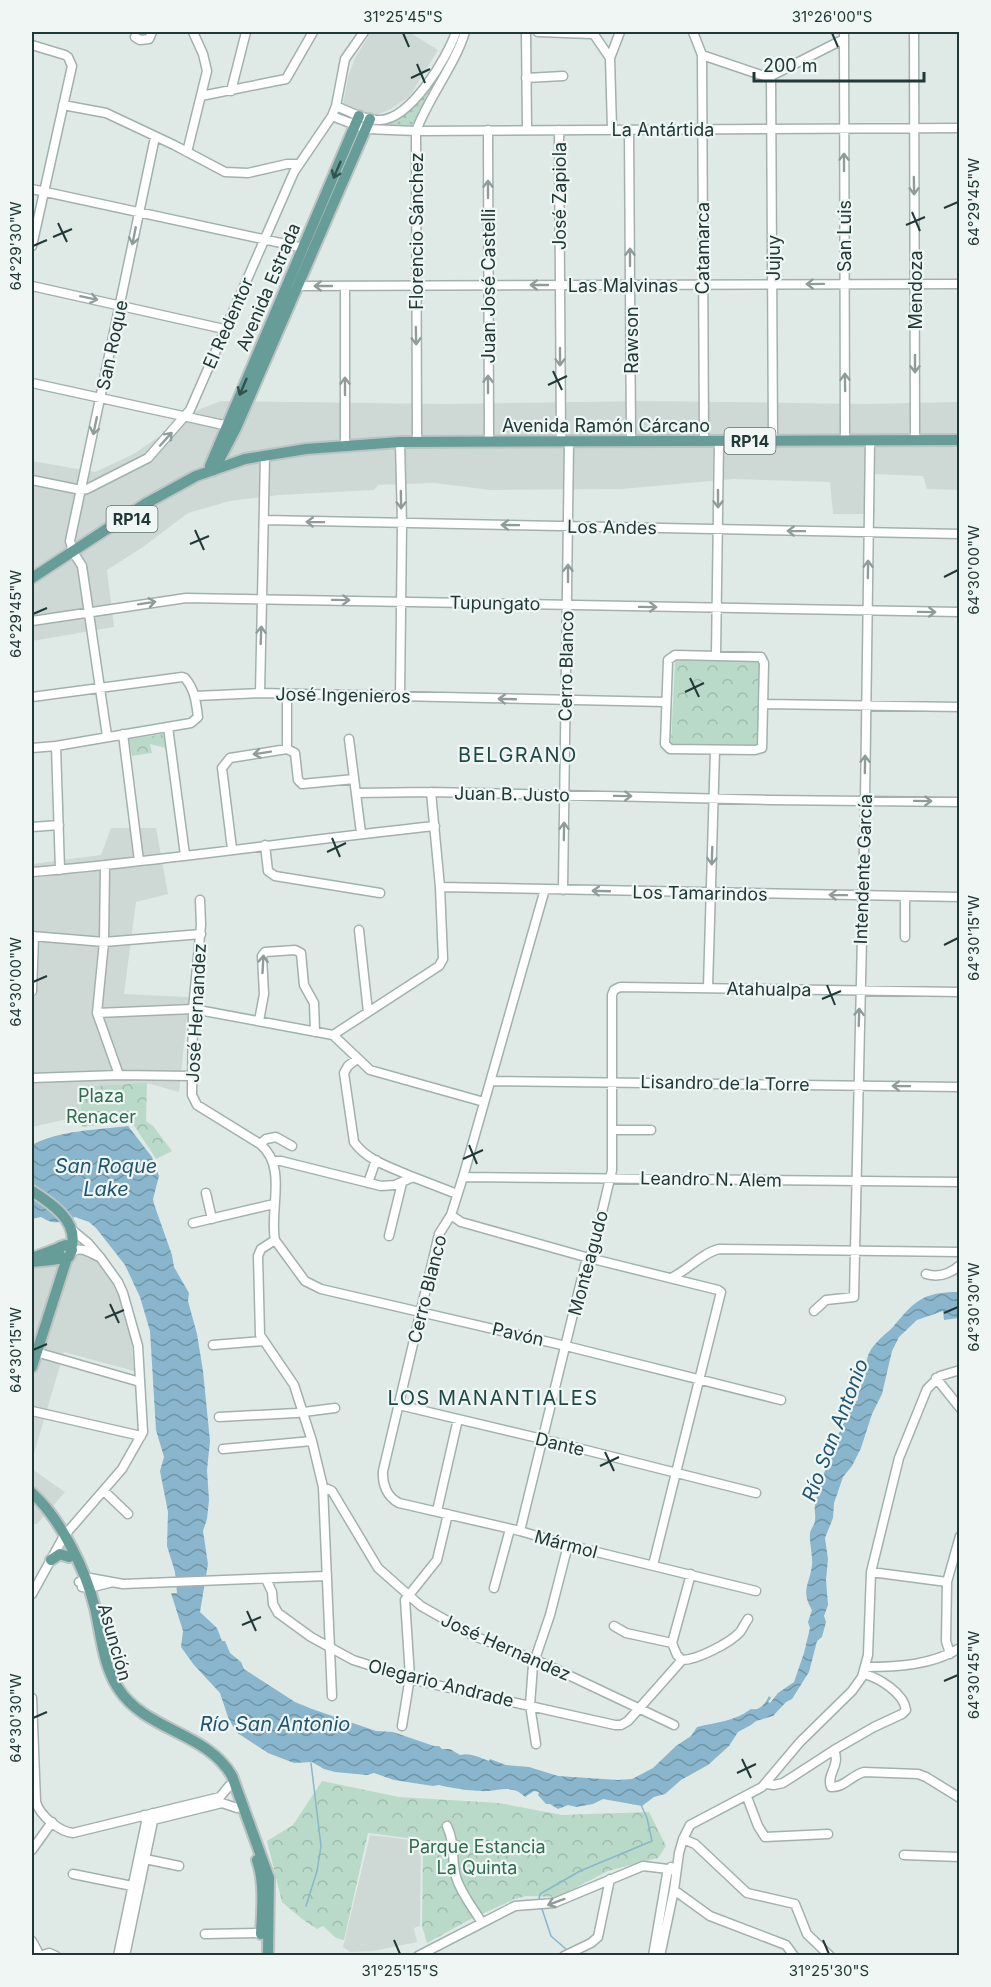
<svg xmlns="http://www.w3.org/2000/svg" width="991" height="1987" viewBox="0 0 991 1987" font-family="Inter,sans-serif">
	<defs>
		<pattern id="grass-dots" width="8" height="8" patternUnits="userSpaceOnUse" patternTransform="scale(1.5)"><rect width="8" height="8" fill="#b9dac8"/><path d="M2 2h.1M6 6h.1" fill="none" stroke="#9fbcac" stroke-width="1.8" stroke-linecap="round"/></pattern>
		<pattern id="park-crowns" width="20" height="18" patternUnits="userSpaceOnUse" patternTransform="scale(1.5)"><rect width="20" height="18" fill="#b9dac8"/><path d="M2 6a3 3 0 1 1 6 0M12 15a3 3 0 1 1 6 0" fill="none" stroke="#9fbcac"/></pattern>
		<pattern id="water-waves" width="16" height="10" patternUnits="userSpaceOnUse" patternTransform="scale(1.5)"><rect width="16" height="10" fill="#89b6cc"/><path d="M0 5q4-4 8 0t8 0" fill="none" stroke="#7095a6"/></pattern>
	</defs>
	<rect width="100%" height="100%" fill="#dfeae7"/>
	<path fill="#ced9d6" d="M371,32H409L438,50L410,96L391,109L379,114H368L343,105L348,77L355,58Z
		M221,401L448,404L650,401L866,404L959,402V490L927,489L923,476L873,474L875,514H833L830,482L734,479L621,489L491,490L434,483L378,485L374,490L279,495L230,501L188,513L143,547L107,570L114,627L32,641V461L95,472L132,455L200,409Z
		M111,828H156L168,894L136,902L124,994L189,997L179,1092L147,1083L80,1092L81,1116L32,1127V864L101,855Z
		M80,1253L96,1259L119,1292L131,1335L134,1371L64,1352L32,1460V1268L59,1263Z
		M32,1469L65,1492L37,1524H32Z
		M370,1835L421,1841L420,1926L414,1928L417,1942L374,1951L350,1952L343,1947Z"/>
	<path fill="url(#grass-dots)" d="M452,44L412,126L409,128L375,126V124C418,121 435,76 452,44Z"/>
	<path fill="url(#park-crowns)" d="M679,657L758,658L762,663L760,742L755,747L673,746L671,743L675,662Z
		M164,734L166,748L150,744L152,753L132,756L129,739Z
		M147,1083L146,1121L153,1126L172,1151L156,1159L131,1121L82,1127L79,1087Z
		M322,1781L399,1797L499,1803L562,1815L649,1812L666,1846L658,1858L608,1871L558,1897L526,1896L515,1899L469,1920L427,1943L422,1926L423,1840L368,1833L344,1940L336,1938L323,1926L317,1929L302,1919L282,1902L267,1841L293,1825Z"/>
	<path fill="url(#water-waves)" d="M128,1126L152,1157L159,1176L153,1199L154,1204L172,1255L174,1267L189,1293L188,1301L197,1334L203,1371L210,1441L207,1470L209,1500L207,1519L203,1531L208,1564L200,1612L217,1628L222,1641H225L230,1653L241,1662L244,1669L295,1702L312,1709L376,1731L393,1732L434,1746H439L442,1749H450L460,1755C469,1752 481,1758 489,1761L490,1759L506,1765L529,1767L558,1776L618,1780L632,1779L653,1768L676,1746L691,1736L697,1727C716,1722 734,1722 751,1709C760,1711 765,1704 769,1696L771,1698L768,1702L770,1703L778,1693L794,1682L804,1653L810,1628L808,1622L812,1610C800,1590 810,1584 812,1565C813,1555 809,1542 810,1533C811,1528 815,1525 815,1520C816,1515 814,1511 815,1506C817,1490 846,1407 858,1400C857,1390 864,1382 866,1373C867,1369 866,1364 867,1359C871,1344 883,1337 893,1327C915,1301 922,1292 959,1292V1318L944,1320L943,1311L917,1320L899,1337L892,1351L882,1394L872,1414L861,1448L852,1466L843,1477L834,1503L833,1518L825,1538L828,1559L826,1580L828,1605L824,1616L826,1622L822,1637L817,1641L809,1672L792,1699L786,1702L773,1716L756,1721L751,1725L738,1732L729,1746L708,1765L681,1780L665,1794L654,1797L642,1806L603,1799L593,1804L576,1807L568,1805L558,1809L550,1804H546L538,1795L539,1792L534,1791L525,1797C514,1785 502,1790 488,1791C479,1792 448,1788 439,1785L433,1786L394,1780L374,1773L367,1775L335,1772L324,1769L312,1762L294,1763L268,1753L236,1732L228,1717L220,1693L194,1665L181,1647L183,1631L171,1593H177L175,1572L167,1546L168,1512L160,1471L164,1457L156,1430L150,1331L140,1297L125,1265L96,1228L89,1222L75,1217C59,1222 56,1226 41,1217L32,1219V1145C60,1130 97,1130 128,1126Z"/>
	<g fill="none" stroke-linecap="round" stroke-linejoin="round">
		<path stroke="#89b6cc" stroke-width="1.5" d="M539,1899L540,1894L580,1871L652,1841L647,1818L641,1805
			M306,1906L317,1871L321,1846L311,1763
			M542,1909L551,1936L567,1950"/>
		<defs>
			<path id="minor" d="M526,32L527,130
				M538,32L592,34L595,36L610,58L620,32
				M693,32L702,55L764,76H771L844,39
				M844,32L845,441
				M914,32L915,440
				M135,37L140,40L149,39L152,32
				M32,45L65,55L68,57L72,66L32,246
				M702,55L704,441
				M610,58L612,129
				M771,76L773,441
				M526,78L563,76
				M231,91L246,32
				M201,96L286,79L313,32
				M63,105L106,113L174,145L225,172L248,173L287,164H298
				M336,106C350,112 364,120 380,120C411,119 447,58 456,32
				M332,116L366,129L416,131L960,128
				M488,130L489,442
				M559,130L561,442
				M629,130L631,441
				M187,152L207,71L203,54L193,32
				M32,189L304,248
				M32,286L224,329
				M294,286L960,284
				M345,286V445
				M32,383L233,427
				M417,442L416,131C429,96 454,67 465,32
				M32,480L81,490L87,489L148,458L190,410L294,172L332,116L336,106L345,59L364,32
				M264,520L960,534
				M32,621L186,598L960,612
				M675,655L761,657L764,663L762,748L755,750L670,749L665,744L668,660Z
				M716,655L719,441
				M260,693L265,456
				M195,696L260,693L666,702
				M400,696L402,524L400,442
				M32,697L182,677L185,678C195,690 196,702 198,717L191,723L56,746L32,748
				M764,704L960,707
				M168,727L185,855
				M123,734L139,861
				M107,736L82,566L73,552L70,541L155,137
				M349,739L361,833
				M56,746L60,870
				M287,749L295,753L298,780L302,784L354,779
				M356,793L431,792L770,800L960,802
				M32,827L59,825
				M265,845L268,871L275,876L380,893
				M232,849L222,768L230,758L287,749V695
				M105,866L104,942L97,1013L119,1075
				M32,872C166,861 300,840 435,826
				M440,887L960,897
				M545,889L463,1177L451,1215L439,1234L383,1471C382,1484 387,1497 399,1503L520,1531L568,1545L756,1591
				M563,890L569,442
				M905,896V937
				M200,900L201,925L193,1009L192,1095L197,1105L260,1144C288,1167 269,1209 275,1240L261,1249L258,1256L260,1335L294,1385L312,1441L323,1487L332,1491L378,1568L421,1606L474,1636L545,1664L674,1725
				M359,930L368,1012
				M32,936L104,942L201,934
				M708,987L715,750
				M32,991L34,936
				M97,1013L193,1009L333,1035L370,1070L484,1102
				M259,1021L264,994L262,956L265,952L295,950L301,953L304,985L314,1003L315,1032
				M333,1035L439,966L443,959L440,887L431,792
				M357,1059L348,1066L344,1073L354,1142C367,1161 393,1168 413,1177
				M32,1078L119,1075L191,1076
				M491,1081L960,1087
				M612,1130H651
				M260,1144L266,1139L276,1137L292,1146
				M274,1161H281L381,1186L395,1185L413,1177L457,1194
				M463,1177L960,1182
				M368,1183L376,1160
				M206,1193L212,1219
				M451,1215L461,1222L589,1258L718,1290L721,1292L653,1565
				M193,1223L274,1204
				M389,1236L402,1183
				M275,1240L305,1281L321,1289L566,1346L781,1400
				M72,1252C80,1246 89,1252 97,1256
				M926,1274C939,1278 950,1274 960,1265
				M671,1278C688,1270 702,1253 719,1249L960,1252
				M814,1311L826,1300L854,1297L865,801L870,440
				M213,1345L263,1341
				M36,1352L140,1382
				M936,1378L960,1408
				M399,1405L542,1439L756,1493
				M32,1411L141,1436
				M219,1417L296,1413L335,1408
				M223,1449L312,1441
				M323,1487L332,1696
				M104,1491L128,1514
				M437,1511L458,1419
				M520,1531L585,1265L593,1250L612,1170V995L614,990L620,987L960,992
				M871,1572L947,1582
				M266,1579L272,1592L273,1604L278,1613L311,1637L353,1660L423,1682L615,1725H621L628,1721L682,1660
				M79,1582L90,1578L123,1584L327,1576
				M82,1587L89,1588L109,1583
				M494,1588L510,1529
				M32,1594L64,1536L122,1469L143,1432L138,1346L123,1293L118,1282L100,1257L88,1243L71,1229
				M614,1626L626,1633L672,1643L677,1655L682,1660C697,1660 730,1643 740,1632C743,1628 745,1623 748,1619
				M672,1643L691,1574
				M950,1654L946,1641L947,1582L960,1536
				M866,1667C898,1667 932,1665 960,1648
				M32,1698L36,1802C40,1816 60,1832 73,1833L220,1797L229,1786
				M402,1726L410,1677L405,1600L437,1560L448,1514
				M536,1744L530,1705L533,1665L550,1615L568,1545
				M834,1750L874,1727L902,1714L906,1710C904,1693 879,1678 864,1674
				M766,1784L774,1785L783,1783L834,1750C841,1766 826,1774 831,1787C844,1788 852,1775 864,1772L918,1774L926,1777L960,1798
				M747,1797L758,1826L765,1837L828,1834
				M149,1821L222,1803L237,1808
				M447,1826C456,1846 451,1859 456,1877C461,1894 474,1909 482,1923
				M683,1839L695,1844L747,1893L795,1904L807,1934L830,1956
				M32,1850L52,1822
				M904,1855L960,1857
				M145,1859L179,1866
				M73,1874L132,1886
				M674,1890L710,1916L786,1945L794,1956
				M205,1934L261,1933
				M32,1941L40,1956
				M40,1956L49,1953L56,1956
				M118,1956L146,1822L144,1815
				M125,1956L153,1821V1813
				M418,1956L515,1906L554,1903L643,1866L676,1870
				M564,1956L591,1943L598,1937L610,1879
				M653,1956L667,1874L671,1867
				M660,1956L674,1890L679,1853L683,1839L690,1825L762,1787L800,1742L852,1691L862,1677L868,1655L871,1572L899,1458L927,1389L940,1376L960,1370"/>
			<path id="major" d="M210,466L359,116
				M214,470L236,428L370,119
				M32,578L145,504L196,476L245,459L306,449L400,442L960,440
				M32,1191C51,1203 80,1222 71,1249
				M32,1258L59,1248
				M32,1262C44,1261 57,1260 69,1257L72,1250L66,1245L60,1247L58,1251L61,1257L65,1258
				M32,1367L67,1258
				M32,1493C61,1519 86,1571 95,1608C101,1634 103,1665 118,1688C145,1731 207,1732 232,1776L269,1878L268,1956
				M51,1560L60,1554L69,1557
				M257,1860C265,1883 262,1910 261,1934"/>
		</defs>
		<use href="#minor" stroke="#a2b1ae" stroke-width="11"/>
		<use href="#major" stroke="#bcc4c3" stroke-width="14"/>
		<use href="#minor" stroke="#fff" stroke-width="8"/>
		<use href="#major" stroke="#669d98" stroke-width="10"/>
	</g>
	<defs><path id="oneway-shaft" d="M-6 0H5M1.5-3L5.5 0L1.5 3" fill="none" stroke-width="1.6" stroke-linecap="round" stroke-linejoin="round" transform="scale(1.5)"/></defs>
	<g stroke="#909c9a">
		<use href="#oneway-shaft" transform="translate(844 162) rotate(-90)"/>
		<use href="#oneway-shaft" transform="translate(914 186) rotate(89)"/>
		<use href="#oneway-shaft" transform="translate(488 189) rotate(-90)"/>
		<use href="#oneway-shaft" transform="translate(134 236) rotate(101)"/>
		<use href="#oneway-shaft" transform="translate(630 257) rotate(-90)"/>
		<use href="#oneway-shaft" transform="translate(815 284) rotate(179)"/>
		<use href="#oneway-shaft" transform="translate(539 285) rotate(-180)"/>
		<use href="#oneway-shaft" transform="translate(323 286) rotate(-180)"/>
		<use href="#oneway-shaft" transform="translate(89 298) rotate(12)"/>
		<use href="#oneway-shaft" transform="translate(416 336) rotate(89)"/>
		<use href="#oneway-shaft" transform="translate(560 357) rotate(90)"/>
		<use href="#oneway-shaft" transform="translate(915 364) rotate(90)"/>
		<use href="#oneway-shaft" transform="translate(845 382) rotate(-91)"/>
		<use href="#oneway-shaft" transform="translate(488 384) rotate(-90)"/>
		<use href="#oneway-shaft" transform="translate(345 386) rotate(-90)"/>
		<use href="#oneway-shaft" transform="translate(95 426) rotate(102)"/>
		<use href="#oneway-shaft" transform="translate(166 439) rotate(-48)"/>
		<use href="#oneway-shaft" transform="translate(718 499) rotate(90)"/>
		<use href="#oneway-shaft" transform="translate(401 500) rotate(89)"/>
		<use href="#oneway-shaft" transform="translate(315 522) rotate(-179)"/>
		<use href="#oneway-shaft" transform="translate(510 525) rotate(-179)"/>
		<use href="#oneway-shaft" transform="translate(796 531) rotate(-179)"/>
		<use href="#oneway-shaft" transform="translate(868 569) rotate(-89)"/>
		<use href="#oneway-shaft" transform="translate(568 573) rotate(-90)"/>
		<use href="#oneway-shaft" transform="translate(341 600) rotate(1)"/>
		<use href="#oneway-shaft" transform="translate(147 603) rotate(-9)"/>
		<use href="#oneway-shaft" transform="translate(648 607) rotate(1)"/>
		<use href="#oneway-shaft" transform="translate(927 612) rotate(1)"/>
		<use href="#oneway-shaft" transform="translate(261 635) rotate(-88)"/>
		<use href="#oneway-shaft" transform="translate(507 699) rotate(-178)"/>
		<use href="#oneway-shaft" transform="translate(262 753) rotate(171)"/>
		<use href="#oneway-shaft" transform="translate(865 764) rotate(-89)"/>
		<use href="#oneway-shaft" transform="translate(623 796) rotate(1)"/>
		<use href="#oneway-shaft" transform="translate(923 801) rotate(1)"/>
		<use href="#oneway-shaft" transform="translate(564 831) rotate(-89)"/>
		<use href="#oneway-shaft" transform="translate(712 856) rotate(92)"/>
		<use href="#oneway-shaft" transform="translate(601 891) rotate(-178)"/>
		<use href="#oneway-shaft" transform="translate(838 895) rotate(-179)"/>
		<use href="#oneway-shaft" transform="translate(263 964) rotate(-87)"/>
		<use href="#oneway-shaft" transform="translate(859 1017) rotate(-88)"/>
		<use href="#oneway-shaft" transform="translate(901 1086) rotate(-179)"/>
		<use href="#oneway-shaft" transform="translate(556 1902) rotate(160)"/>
	</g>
	<g stroke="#32524e">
		<use href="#oneway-shaft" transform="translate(337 170) rotate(113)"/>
		<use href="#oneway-shaft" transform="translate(243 387) rotate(113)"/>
	</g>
	<path fill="none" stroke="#213936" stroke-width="2" d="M403,33L409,47M832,33L838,47M417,64L425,83M411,78L430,69M944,208L958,202M912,212L920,231M58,223L67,242M906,225L925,217M53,237L72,229M33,246L47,240M553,371L562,390M548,385L567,376M195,530L204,550M190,544L209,536M944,577L958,570M33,614L47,608M690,678L699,697M685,692L704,683M332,838L340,857M327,852L346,843M944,945L958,938M33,982L47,976M827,985L835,1005M822,999L841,991M469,1145L477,1164M463,1159L483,1150M110,1304L119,1323M944,1313L958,1307M105,1318L124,1310M33,1350L47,1344M605,1452L614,1471M600,1466L619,1457M247,1611L256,1631M242,1625L261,1617M944,1681L958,1675M33,1718L47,1712M742,1759L751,1778M737,1773L756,1764M394,1940L400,1954M823,1940L829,1954"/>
	<g text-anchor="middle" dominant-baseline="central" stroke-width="4.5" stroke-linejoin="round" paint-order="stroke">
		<g fill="#eff6f4" stroke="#5f726f" stroke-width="1.5">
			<rect x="724.5" y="428" width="51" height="26" rx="4.5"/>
			<rect x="106.5" y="506" width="51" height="26" rx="4.5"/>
		</g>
		<g font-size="16" font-weight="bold" fill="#213936">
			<text x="750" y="441">RP14</text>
			<text x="132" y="519">RP14</text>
		</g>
		<g font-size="18" fill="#213936" stroke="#eff6f4">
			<text x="663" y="129">La Antártida</text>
			<text transform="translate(559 196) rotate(-90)">José Zapiola</text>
			<text transform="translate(416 231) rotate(-90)">Florencio Sánchez</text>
			<text transform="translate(844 236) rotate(-90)">San Luis</text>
			<text transform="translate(702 248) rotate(-90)">Catamarca</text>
			<text transform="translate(773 258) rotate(-90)">Jujuy</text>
			<text x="623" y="285">Las Malvinas</text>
			<text transform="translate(488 286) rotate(-90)">Juan José Castelli</text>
			<text transform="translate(268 287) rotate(-67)">Avenida Estrada</text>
			<text transform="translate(915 290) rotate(-90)">Mendoza</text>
			<text transform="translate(228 323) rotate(-66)">El Redentor</text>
			<text transform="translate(631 340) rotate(-90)">Rawson</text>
			<text transform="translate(112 345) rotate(-78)">San Roque</text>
			<text x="606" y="425">Avenida Ramón Cárcano</text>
			<text transform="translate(612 527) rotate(1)">Los Andes</text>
			<text transform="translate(495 603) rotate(1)">Tupungato</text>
			<text transform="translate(566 666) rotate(-89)">Cerro Blanco</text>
			<text transform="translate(343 695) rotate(1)">José Ingenieros</text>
			<text transform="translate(512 794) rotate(1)">Juan B. Justo</text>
			<text transform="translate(863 869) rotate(-88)">Intendente García</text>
			<text transform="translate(700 893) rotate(1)">Los Tamarindos</text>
			<text transform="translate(769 989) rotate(1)">Atahualpa</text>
			<text transform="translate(196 1013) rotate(-87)">José Hernandez</text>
			<text transform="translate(725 1083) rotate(1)">Lisandro de la Torre</text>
			<text transform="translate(711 1179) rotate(1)">Leandro N. Alem</text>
			<text transform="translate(588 1263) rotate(-75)">Monteagudo</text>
			<text transform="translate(427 1289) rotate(-76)">Cerro Blanco</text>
			<text transform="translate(518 1334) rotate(13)">Pavón</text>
			<text transform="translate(560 1444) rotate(14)">Dante</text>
			<text transform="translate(566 1544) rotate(15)">Mármol</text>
			<text transform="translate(115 1642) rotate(74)">Asunción</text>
			<text transform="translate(506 1647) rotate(24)">José Hernandez</text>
			<text transform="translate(441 1683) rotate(14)">Olegario Andrade</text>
		</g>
		<g font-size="18" fill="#2e6d51" stroke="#eff6f4">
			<text x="101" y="1095">Plaza<tspan x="101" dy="21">Renacer</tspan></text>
			<text x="477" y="1846">Parque Estancia<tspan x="477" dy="21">La Quinta</tspan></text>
		</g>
		<g font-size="20" letter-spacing="1.5" fill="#1e4946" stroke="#eff6f4">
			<text x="518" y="755">BELGRANO</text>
			<text x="493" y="1398">LOS MANANTIALES</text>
		</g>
		<g font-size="20" font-style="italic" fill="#1f5571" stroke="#eff6f4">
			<text x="106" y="1166">San Roque<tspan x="106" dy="23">Lake</tspan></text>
			<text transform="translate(835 1430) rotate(-69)">Río San Antonio</text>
			<text x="275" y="1724">Río San Antonio</text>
		</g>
	</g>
	<rect width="991" height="1987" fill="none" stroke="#eff6f4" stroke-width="66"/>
	<path d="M754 72v9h170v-9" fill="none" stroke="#213936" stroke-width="3"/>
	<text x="763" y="72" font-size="18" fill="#213936" stroke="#eff6f4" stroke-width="4.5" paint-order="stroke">200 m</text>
	<rect x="33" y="33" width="925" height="1921" fill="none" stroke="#213936" stroke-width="2"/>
	<g font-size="15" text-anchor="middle" fill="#213936">
		<text x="403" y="22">31°25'45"S</text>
		<text x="832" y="22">31°26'00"S</text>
		<text transform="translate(974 202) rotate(-90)" y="5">64°29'45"W</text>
		<text transform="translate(16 246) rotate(-90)" y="5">64°29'30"W</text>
		<text transform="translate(974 570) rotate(-90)" y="5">64°30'00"W</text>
		<text transform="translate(16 614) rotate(-90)" y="5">64°29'45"W</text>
		<text transform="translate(974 938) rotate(-90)" y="5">64°30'15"W</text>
		<text transform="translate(16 982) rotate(-90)" y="5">64°30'00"W</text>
		<text transform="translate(974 1307) rotate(-90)" y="5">64°30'30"W</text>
		<text transform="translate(16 1350) rotate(-90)" y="5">64°30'15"W</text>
		<text transform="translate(974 1675) rotate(-90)" y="5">64°30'45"W</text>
		<text transform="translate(16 1718) rotate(-90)" y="5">64°30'30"W</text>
		<text x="400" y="1976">31°25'15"S</text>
		<text x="829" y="1976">31°25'30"S</text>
	</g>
</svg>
